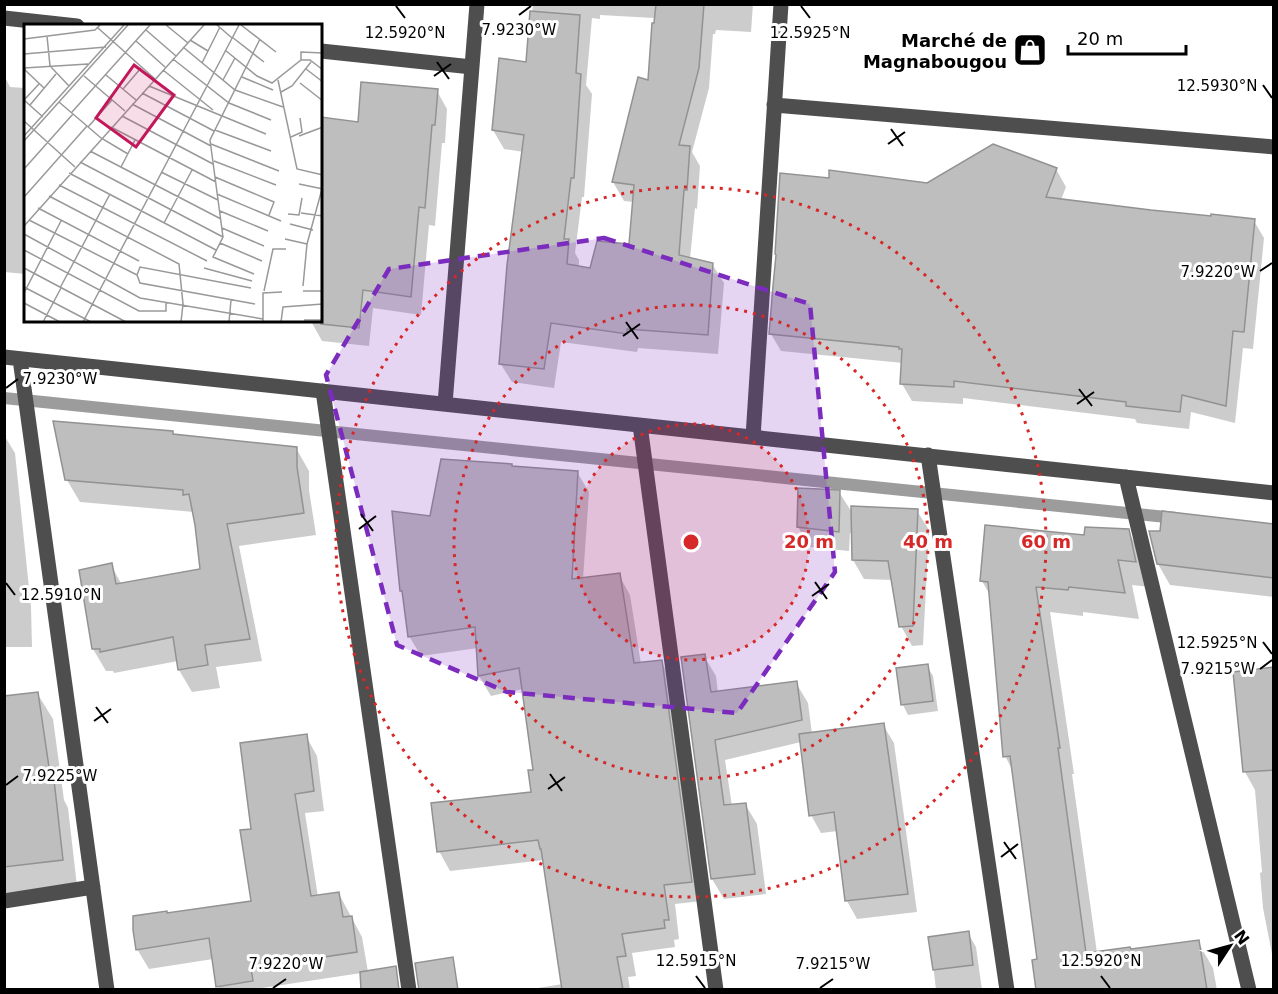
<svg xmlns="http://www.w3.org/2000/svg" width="1278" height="994" viewBox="0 0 1278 994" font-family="'DejaVu Sans',sans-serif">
	<rect width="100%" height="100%" fill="#fff"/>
	<path fill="#0003" fill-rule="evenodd" d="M533,4H753L751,32L716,30L715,34H713L709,88L692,152L700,166L697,209L695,208L690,259L712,264L724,283L718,354L638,348L637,352L561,342L554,388L512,382L500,363L524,152L504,149L493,130L527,63ZM600,15L654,18L649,82L613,182L624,201L634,202L631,245L591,269L579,267V260L575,253L582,197H584L592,94L586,85L592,18L600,19Z
		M4,75L10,87L26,88V274L4,272Z
		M437,91L447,109L445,143H442L435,226L429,225L421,315L373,308L369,346L322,341L312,323V321H321V119L360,124Z
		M1056,169L1066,187L1061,200L1151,211L1254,221L1264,238L1253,349L1243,348L1235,423L1191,412L1189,429L1137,423L1135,419L963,398V404L912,401L902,384L903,363L781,351L771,334L830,180L927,184Z
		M4,435L15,453L31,607L32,647H4Z
		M173,435L296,448L309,471V490L316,535L239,546L262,661L216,667L220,688L192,692L179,670L178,661L114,673L113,671H106L93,649L111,565L122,585L201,570L194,512L80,502L67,480Z
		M512,468L577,472L589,492L583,579L619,575L630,595L641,664L661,661L672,681L702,901L675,904L679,939L674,940L675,947L632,953L636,976L628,977L630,990H525L563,984L544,860L450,871L439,851L533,793L535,771L523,689L491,696L479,676L478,648L421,656L409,636L431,518Z
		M839,492L853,514L917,511L929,530L923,645L912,646L901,626L893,580L864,579L853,560V533H850L849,551L810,547L798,527Z
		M1274,526V597L1170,585L1158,564Z
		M1128,531L1143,557L1150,587L1132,585L1139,619L1083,612V616L1050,612L1074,774H1072L1097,953L1131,951L1198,942L1213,968L1217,990H1037L1039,961L1013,771L1005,756L991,597L982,581L1085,537Z
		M704,656L716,676L718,693L796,683L808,703L812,734L883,725L894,743L917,912L857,919L847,901L838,831L821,833L811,815L801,742L725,760L732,806L745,804L757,824L766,894L724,899L712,879Z
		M927,666L933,676L938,711L908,715L903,705Z
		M1274,668V964L1263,908L1260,873L1262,872L1255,790L1245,772Z
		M37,693L53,719L64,800L68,808L77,886L4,895V698Z
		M306,736L317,756L324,811L305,813L318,897L339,894L362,937L368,972L262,988V990H220L218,986L213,959L149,969L137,949L167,914L252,902L253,830Z
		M968,933L976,947L982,990H936L930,938Z"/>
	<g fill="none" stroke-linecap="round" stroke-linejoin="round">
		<path stroke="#9c9c9c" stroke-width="12" d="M4,398L1176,518"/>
	</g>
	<path fill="#bebebe" stroke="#929292" stroke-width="1.5" d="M656,4H704L699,68L679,145L690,146L687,190H684L679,255L713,263L708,335L627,329V334L551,323L544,369L499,364L507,265L524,135L492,130L499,58L526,62L530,11L580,15L576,73L581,74L574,178H571L564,239H569L567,264L590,268L597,241L629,244L634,185L612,182L638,77L648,80L652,23H654Z
		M361,82L438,89L435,125H432L425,208L419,207L411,297L363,290L359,328L321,324V117L358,122Z
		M993,144L1057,168L1046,197L1151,210L1211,216V214L1255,219L1244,332L1233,331L1226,406L1182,395L1180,412L1126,406V402L954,381V387L900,384L902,349H899V347L769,334L773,286L776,255L775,254L780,173L829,178V170L927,183Z
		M53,421L173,431V434L297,447V467L304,513L227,524L250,639L205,645L208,665L178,670L173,637L100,652V649H92L79,570L112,563L116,584L200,569L195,525L189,494L183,495V490L65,480Z
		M441,459L512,464V466L578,471L572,579L620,573L634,663L662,660L692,882L664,885L669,920H664L665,928L622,934L626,956L617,957L623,990H562L541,849H540L538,840L437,852L431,803L531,792L528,770H533L519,668L478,676L475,627L408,637L402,591H400L392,511L430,516Z
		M798,488L840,490L839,532L797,527Z
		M851,506L918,509L913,626L899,627L888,561L852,560Z
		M1162,511L1274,524V578L1157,564L1149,531H1160Z
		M985,525L1084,535L1085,527L1129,529L1136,562L1118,560L1125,593L1069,587L1068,590L1036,587L1060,748H1058L1086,953L1130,947L1131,949L1199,940L1207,990H1036L1032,960L1037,959L1010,756L1003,757L988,582L980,581Z
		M705,654L711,692L797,681L802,720L715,740L724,805L746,803L755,874L711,879L681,657Z
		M928,664L933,701L901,705L896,668Z
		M1274,667V770L1243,772L1233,672Z
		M38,692L51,781L54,780L63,860L4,867V696Z
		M884,723L908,894L845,901L834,812L809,816L799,734Z
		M307,734L314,791L295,794L311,896L339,892L343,917L352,916L357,952L251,968L253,981L216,987L209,938L136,950L133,930V916L167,911V913L251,901L240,830L251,829L240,743Z
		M969,931L973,965L933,970L928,937Z
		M453,957L458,990H419L415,963Z
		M396,966L399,990H361L360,972Z"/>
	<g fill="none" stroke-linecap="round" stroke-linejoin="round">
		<path stroke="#4e4e4e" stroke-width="15" d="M4,18L77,26
			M321,51L472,67
			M774,105L1274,147
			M4,357L1274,493
			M20,359L107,990
			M323,391L409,990
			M445,404L477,4
			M640,425L716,990
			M753,437L781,4
			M928,455L1007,990
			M1126,477L1249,990
			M4,901L93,887"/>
	</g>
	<path fill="#7b2cbf" fill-opacity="0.2" stroke="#7b2cbf" stroke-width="4.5" stroke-dasharray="12 8" stroke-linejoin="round" d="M604,238L810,304L835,572L737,713L507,692L397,645L326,375L389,269Z"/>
	<path fill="none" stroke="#000" stroke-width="2" d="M396,6L405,18M801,6L810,18M519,15L531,6M437,62L449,79M434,76L451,64M1263,85L1272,98M891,129L903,146M888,144L905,132M1260,271L1272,263M626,322L638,339M623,336L640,324M6,388L18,379M1079,389L1092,406M1077,404L1094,392M361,514L373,531M359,529L376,516M815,582L827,599M6,583L15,595M812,596L829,584M1263,642L1272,654M1260,669L1272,660M96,707L108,723M94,721L111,709M550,774L562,791M6,785L18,776M548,789L565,777M1004,842L1016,859M1001,857L1018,844M696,976L705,988M1101,976L1110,988M273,988L286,979M820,988L833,979"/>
	<circle cx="691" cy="542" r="118" fill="#d62828" fill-opacity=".12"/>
	<g fill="none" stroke="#d62828" stroke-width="3" stroke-dasharray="3 6">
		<circle cx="691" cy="542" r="118"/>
		<circle cx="691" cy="542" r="237"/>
		<circle cx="691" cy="542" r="355"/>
	</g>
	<defs>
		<symbol id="shop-square" viewBox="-11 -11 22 22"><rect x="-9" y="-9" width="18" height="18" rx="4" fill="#000" stroke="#fff"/><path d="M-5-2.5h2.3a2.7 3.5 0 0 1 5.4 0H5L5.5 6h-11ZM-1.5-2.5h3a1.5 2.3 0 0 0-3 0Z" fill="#fff"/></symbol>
	</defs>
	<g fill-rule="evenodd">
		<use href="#shop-square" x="1011" y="31" width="38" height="38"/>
	</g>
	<g text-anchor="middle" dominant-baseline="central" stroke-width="6" stroke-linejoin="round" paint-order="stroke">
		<g font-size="18" font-weight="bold" fill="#000" stroke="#fff" text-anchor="end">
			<text x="1007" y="40">Marché de<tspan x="1007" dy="21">Magnabougou</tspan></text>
		</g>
	</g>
	<g transform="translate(24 24)">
		<rect width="298" height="298" fill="#fff"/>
		<path fill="none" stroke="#999" stroke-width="1.5" d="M142,1L164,19M193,1L208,14M217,1L252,28M74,4L131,55M122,6L152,32M23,12L26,42L45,62M208,13L240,38M0,15L71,6L76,1M166,16L184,27M112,17L141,43M159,23L211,66L259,83M201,26L233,52L248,59L277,36H286L299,46M0,30L82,23M149,35L205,79L247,96M277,36V28L299,29M178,39L196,3M0,44L64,40M0,45L20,64M282,45L299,58M139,46L189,86M82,51L112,76M60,52L101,87M218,53L249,66M199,56L211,34M254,56L273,145L299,151M276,59L299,77M125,62L242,110M99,65L117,44M257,68L268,62L287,38M118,69L190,107M0,76L19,93M0,76L15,60M35,78L77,114L104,130M108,80L187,122M6,81L32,50M48,88L126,1M98,92L189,140M0,97L51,143M64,103L88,76M87,103L192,158M191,106L247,127M0,112L100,1M275,112L299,103M267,113L278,108L276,94M0,117L104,1M187,120L255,147M66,127L197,195M190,137L252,161M56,138L199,213M97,143L111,116M0,145L49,90M137,148L194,176M45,149L192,226M191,153L250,178L245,191M275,160L299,165M35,161L183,237M193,170L257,197M1,172L63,102M25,172L155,240L159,280L157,298M14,184L115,237M196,187L244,207M277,189L299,192M264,190L275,191L278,174M5,196L113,251M140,199L168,146M266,200L289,206M0,202L180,1M198,204L240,222M0,210L116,274L239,295M261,215L283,220M196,219L238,237M0,226L115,287H142V278M0,244L102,298M180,244L228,257M230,250L189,233L199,213L186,116L236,15M279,262L283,220L298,165M0,263L67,298M36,264L86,170M227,264L116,243L113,251L116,259L231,280M240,267L249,225H262M279,267H299M0,269L37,197M0,279L36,298M280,296H299M19,298L37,264M59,298L215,1M205,298L207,276M239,298V269L258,268M257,298L259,283L299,280"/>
		<path fill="#c2185b" fill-opacity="0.15" stroke="#c2185b" stroke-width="3" d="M110,41L150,71L112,123L72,94Z"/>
		<rect width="298" height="298" fill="none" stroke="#000" stroke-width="3"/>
	</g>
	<g font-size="15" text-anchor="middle" fill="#000" stroke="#fff" stroke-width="6" stroke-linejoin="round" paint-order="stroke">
		<text x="519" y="35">7.9230°W</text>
		<text x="810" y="38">12.5925°N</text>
		<text x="405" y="38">12.5920°N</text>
		<text x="1217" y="91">12.5930°N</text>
		<text x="1218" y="277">7.9220°W</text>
		<text x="60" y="384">7.9230°W</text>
		<text x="61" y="600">12.5910°N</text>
		<text x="1217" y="648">12.5925°N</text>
		<text x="1218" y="674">7.9215°W</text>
		<text x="60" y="781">7.9225°W</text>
		<text x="696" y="966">12.5915°N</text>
		<text x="1101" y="966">12.5920°N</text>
		<text x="286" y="969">7.9220°W</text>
		<text x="833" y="969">7.9215°W</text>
	</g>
	<circle cx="691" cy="542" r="9" fill="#d62828" stroke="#fff" stroke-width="3"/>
	<g font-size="18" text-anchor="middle" font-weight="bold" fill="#d62828" stroke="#fff" stroke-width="6" stroke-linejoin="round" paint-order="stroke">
		<text x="809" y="548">20 m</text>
		<text x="928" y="548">40 m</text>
		<text x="1046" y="548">60 m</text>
	</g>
	<rect width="1278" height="994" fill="none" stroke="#000000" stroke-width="12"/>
	<g transform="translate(1230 946) rotate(54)" stroke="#ffffff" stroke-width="4.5" paint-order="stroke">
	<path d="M0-4.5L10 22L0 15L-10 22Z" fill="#000000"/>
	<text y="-9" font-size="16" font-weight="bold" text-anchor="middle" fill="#000000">N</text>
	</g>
	<path d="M1068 45v9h118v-9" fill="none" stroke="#000000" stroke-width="3"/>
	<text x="1077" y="45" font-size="18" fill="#000000" stroke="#ffffff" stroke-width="4.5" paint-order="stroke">20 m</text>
</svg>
